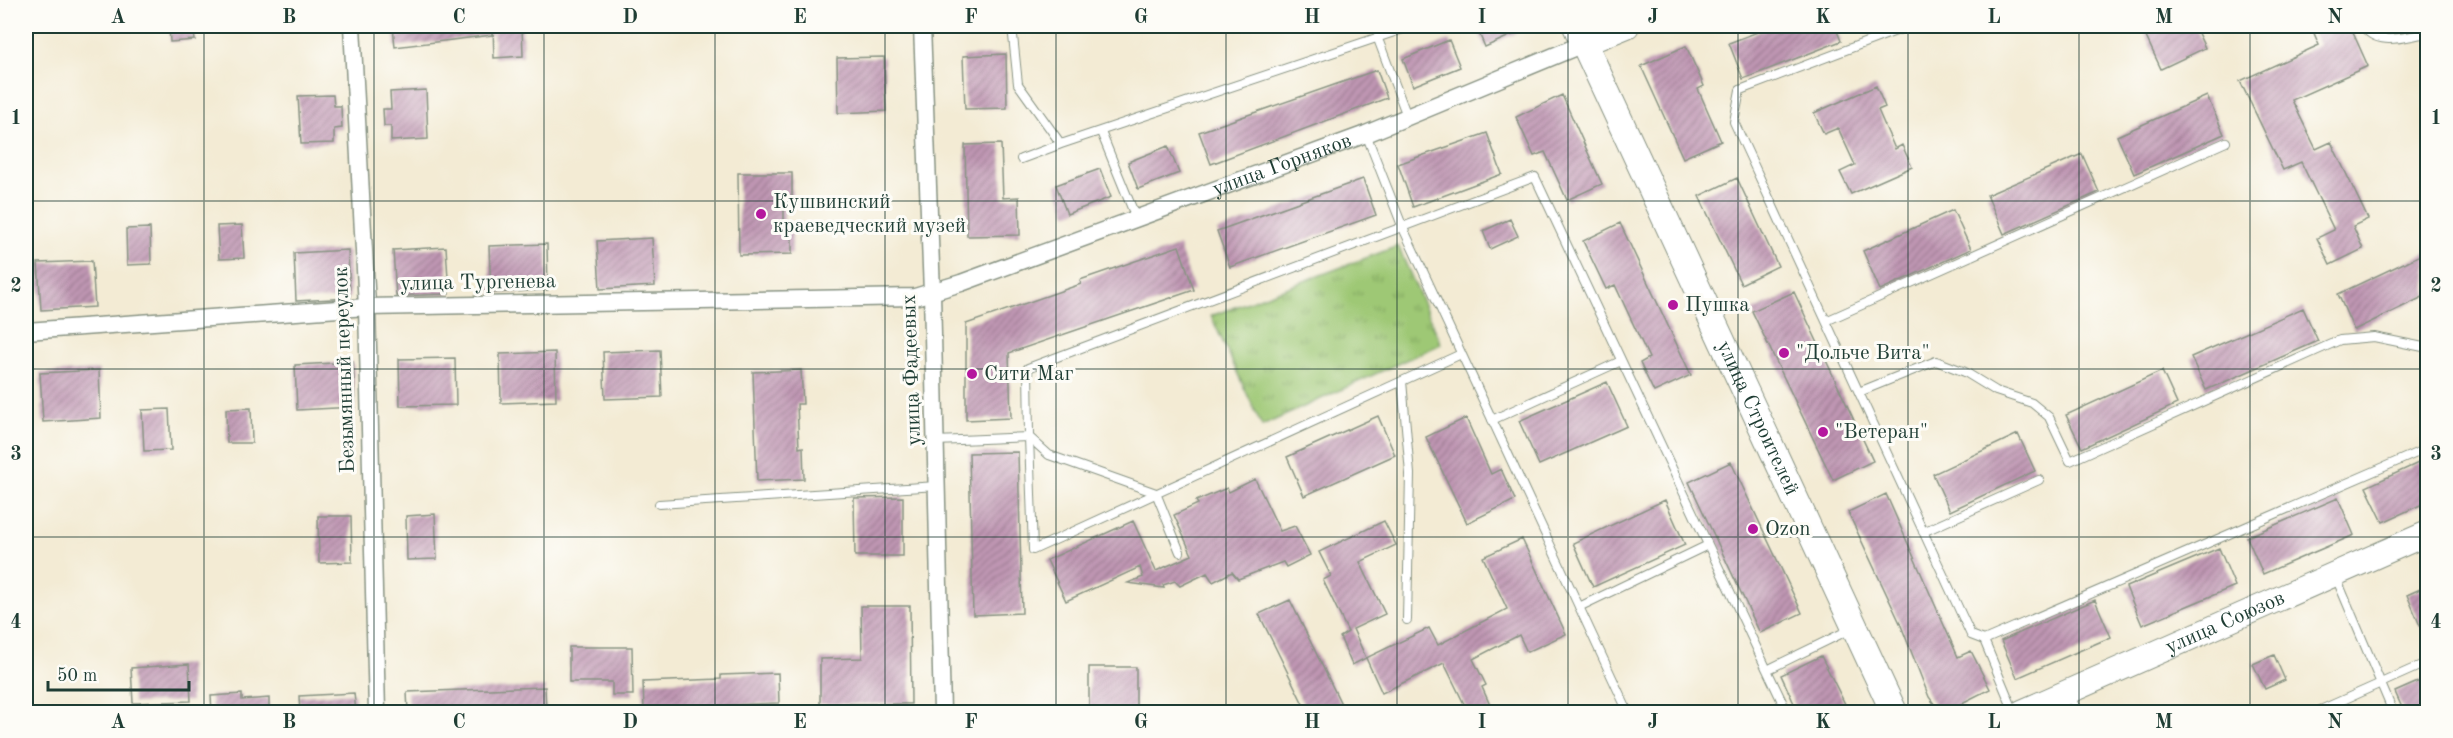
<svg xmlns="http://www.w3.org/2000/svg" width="2453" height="738" viewBox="0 0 2453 738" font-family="'Old Standard TT',serif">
	<defs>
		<pattern id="park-tufts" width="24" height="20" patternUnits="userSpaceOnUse" patternTransform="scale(1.5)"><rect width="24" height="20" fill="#9ec874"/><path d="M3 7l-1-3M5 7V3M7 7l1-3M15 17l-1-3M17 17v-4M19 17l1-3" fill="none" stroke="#80a460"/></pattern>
		<pattern id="building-hatch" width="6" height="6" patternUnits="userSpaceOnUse" patternTransform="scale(1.5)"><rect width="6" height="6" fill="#bf96b3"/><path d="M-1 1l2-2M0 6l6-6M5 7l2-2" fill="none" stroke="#9b7c92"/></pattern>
	</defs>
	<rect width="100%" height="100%" fill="#fdfcf7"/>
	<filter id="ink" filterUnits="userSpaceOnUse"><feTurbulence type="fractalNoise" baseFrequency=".0167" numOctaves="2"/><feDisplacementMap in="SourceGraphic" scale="12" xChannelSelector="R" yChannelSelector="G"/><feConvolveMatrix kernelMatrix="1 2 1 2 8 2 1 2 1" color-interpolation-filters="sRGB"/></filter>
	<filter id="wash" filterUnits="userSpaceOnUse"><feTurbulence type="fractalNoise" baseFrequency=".008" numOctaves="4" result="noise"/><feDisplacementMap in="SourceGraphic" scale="24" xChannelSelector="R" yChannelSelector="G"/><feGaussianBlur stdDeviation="1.35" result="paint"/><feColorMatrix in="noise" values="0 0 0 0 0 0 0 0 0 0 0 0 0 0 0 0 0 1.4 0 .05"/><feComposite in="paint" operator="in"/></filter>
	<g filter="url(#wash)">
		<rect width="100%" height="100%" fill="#f3ebd4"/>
		<path fill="url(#park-tufts)" stroke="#5e8254" stroke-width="1.5" d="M1398,246L1441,344L1262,426L1211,316Z"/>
		<g id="blocks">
			<path fill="url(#building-hatch)" d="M169,26H193L195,40L170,42Z
				M393,26H492V35L395,47Z
				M493,26H522L523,56L494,58Z
				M1476,26H1532L1485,47Z
				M1773,26H1835L1841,41L1743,79L1729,43Z
				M2141,26H2189L2191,31L2196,29L2205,48L2161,69Z
				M2311,26H2350L2368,66L2292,100L2316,149L2331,142L2368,219L2353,226L2363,249L2330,265L2317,238L2334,230L2301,162L2283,170L2240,81L2319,45Z
				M1449,40L1460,67L1413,86L1403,59Z
				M1686,46L1704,86L1698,89L1721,141L1683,158L1641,66Z
				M1006,54L1007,108L965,109L963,56Z
				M884,57L886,111L838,113L837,58Z
				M1377,70L1387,98L1211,164L1199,132Z
				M1876,86L1885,107L1878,110L1895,149L1902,145L1912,167L1851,194L1840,172L1855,165L1838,128L1824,134L1814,113Z
				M426,90L428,139L391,141V126H384L383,109H391L390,92Z
				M333,95L334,106H341L342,128L334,129V143L301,144L298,96Z
				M1562,95L1602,184L1567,200L1545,152L1534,156L1516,117Z
				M2207,96L2224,134L2134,174L2117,136Z
				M1487,133L1502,174L1413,207L1398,164Z
				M1001,144L1003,198L1019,197L1020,235L967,236L965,145Z
				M1168,146L1179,173L1138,189L1128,162Z
				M2082,154L2099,192L2004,234L1987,195Z
				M1100,169L1111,197L1067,214L1056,185Z
				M738,173H792V199H784V228H792V254L739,255Z
				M1737,178L1778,266L1741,284L1699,196Z
				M1363,179L1376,215L1230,267L1217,231Z
				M1953,210L1971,249L1880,290L1863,251Z
				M1510,219L1518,236L1490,249L1483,231Z
				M1620,223L1691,375L1654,392L1640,363L1649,358L1615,285L1606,289L1583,241Z
				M242,225L244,258L219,259L217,226Z
				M150,228L151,264L127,265L126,229Z
				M652,238L655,286L600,289L597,241Z
				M547,244L548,290L491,293L489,246Z
				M1179,246L1194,290L1009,353L1011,418L966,420V324L1081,284L1080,280Z
				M446,247L449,294L396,296L393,250Z
				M348,250L350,298L296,301L294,253Z
				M2427,252V295L2354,330L2338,294Z
				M92,261L95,307L41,310L38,263Z
				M1794,292L1873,461L1833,480L1752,311Z
				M2303,308L2318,341L2206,390L2191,357Z
				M660,350L662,397L605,399L603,352Z
				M555,352L556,401L501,403L500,354Z
				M455,358L456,405L400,406L399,359Z
				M353,362L355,407L297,410L295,365Z
				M99,370L101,418L43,422L40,373Z
				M801,370L803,404H797L799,448L803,447L804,479L757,481L753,372Z
				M2162,371L2177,404L2082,448L2066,415Z
				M1607,382L1627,426L1539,465L1519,421Z
				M251,408L252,443H227L226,409Z
				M169,409L171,450L144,451L142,410Z
				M1378,416L1395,455L1304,496L1287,457Z
				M1466,418L1491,474L1501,469L1515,500L1467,523L1426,437Z
				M2018,434L2035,471L1950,511L1933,474Z
				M1018,452L1022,613L973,615L969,453Z
				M2427,459V502L2383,522L2366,487Z
				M1731,462L1802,613L1760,633L1689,482Z
				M1255,479L1280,531L1295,526L1310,555L1286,567L1283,562L1238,579L1232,572L1213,582L1207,573L1180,586L1175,581L1163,585L1164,588L1128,583L1143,577L1140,567L1066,601L1047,560L1133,521L1156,571L1192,555L1174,515L1198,504L1196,501L1227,488L1229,492Z
				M1886,494L1958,657L1971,651L1990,689L1964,702L1955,710L1949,709L1940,712L1929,697L1900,623L1848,512Z
				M903,497V556H855L854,498Z
				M2338,498L2354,535L2263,574L2247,537Z
				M1665,500L1685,545L1593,587L1573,543Z
				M435,514L437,559L407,560L406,516Z
				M318,516H351L352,562L319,563Z
				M1384,521L1396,545L1360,562L1385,614L1353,629L1366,658L1352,665L1340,637L1348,632L1323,580L1331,576L1319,552Z
				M1522,539L1566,634L1527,652L1519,635L1473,659L1486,685L1482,687L1493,712H1468L1444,663L1382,693L1366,658L1429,628L1438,645L1507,609L1483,557Z
				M2219,548L2235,586L2142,625L2126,587Z
				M2427,586V642L2407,595Z
				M1290,600L1342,706L1329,712H1307L1259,614Z
				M2095,600L2111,637L2017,678L2001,641Z
				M861,606H910L911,704H820V659L862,658Z
				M569,647H632L633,695H612V682H569Z
				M2274,655L2285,680L2265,689L2253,664Z
				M1821,656L1849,712H1798L1781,675Z
				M189,664L191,701L133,703L131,668Z
				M1089,667H1136V712H1089Z
				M778,673L779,703L644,709L643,682L721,679V675Z
				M2427,678V712H2404L2395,692Z
				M545,687L546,712H408L407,692Z
				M354,693L356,712H300L299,696Z
				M242,694V700L269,698V712H212L211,696Z"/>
		</g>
	</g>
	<g filter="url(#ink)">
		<use href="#blocks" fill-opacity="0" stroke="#899484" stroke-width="1.5"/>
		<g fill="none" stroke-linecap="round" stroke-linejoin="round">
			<defs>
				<path id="lane" d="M998,26L1011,29
					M1012,26L1018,84L1061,144L1412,26
					M1909,26L1740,90L1734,122L1971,635L1984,640
					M2363,26C2378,48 2406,36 2428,33
					M1378,39L1407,116
					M1101,132L1136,218
					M1366,134L1403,228L1628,712
					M1021,159L1061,144
					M1826,321L2226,142
					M1402,381L1410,474L1407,620
					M1859,392L1936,361L1965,372L1996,391L2032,403L2049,417L2070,461L2340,340L2374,337L2428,348
					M1492,420L1621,361
					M1029,437L1033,550L1461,354
					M1029,437L1049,455L1156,493L1180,552
					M936,441L1029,437L1028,368L1535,177L1767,670
					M659,504L937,486
					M1923,532L2039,480
					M2335,575L2393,712
					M1579,607L1708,545
					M2069,694L2078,712
					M1787,712L1767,670L1851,629
					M2014,712L1984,640L2428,448
					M2316,712L2428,662"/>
				<g id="street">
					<path d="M352,26L367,307L377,712"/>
					<path d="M922,26L932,293L942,712"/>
					<path id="s1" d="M26,331L367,307L915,297L961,283L1366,134L1583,44"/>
				</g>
				<g id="secondary">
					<path d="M1583,44L1627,26"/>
					<path id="s2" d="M2022,712L2428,533"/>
				</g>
				<g id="primary">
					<path id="s3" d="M1576,26L1894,712"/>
				</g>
			</defs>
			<use href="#lane" stroke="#899484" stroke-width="10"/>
			<use href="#street" stroke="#899484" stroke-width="19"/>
			<use href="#secondary" stroke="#899484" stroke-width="26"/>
			<use href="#primary" stroke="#899484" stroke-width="28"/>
			<use href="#lane" stroke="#fff" stroke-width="8"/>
			<use href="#street" stroke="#fff" stroke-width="16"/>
			<use href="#secondary" stroke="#fff" stroke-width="24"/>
			<use href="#primary" stroke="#fff" stroke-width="26"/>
		</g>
	</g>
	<path fill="none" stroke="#1f3d34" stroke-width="1.5" stroke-opacity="0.55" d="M204,26V712M374,26V712M544,26V712M715,26V712M885,26V712M1056,26V712M1226,26V712M1397,26V712M1568,26V712M1738,26V712M1908,26V712M2079,26V712M2250,26V712M26,201H2428M26,369H2428M26,537H2428"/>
	<g fill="#b5179e" stroke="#fdfcf7" stroke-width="2">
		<circle cx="761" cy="214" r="6"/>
		<circle cx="1673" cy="305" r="6"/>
		<circle cx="1784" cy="353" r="6"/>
		<circle cx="972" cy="374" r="6"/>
		<circle cx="1823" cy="432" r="6"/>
		<circle cx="1753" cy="529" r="6"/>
	</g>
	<g text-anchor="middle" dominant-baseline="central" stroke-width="6" stroke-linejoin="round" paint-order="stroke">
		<g font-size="21" fill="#1f3d34" stroke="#fdfcf7">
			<text stroke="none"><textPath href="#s1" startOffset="1280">улица Горняков</textPath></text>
			<text transform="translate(478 283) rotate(-1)">улица Тургенева</text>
			<text transform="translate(345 370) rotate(-92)">Безымянный переулок</text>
			<text transform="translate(912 370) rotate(-92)">улица Фадеевых</text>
			<text stroke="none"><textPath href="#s3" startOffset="432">улица Строителей</textPath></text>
			<text stroke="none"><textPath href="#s2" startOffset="222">улица Союзов</textPath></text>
		</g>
		<g font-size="21" fill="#1f3d34" stroke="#fdfcf7" text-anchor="start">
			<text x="773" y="202">Кушвинский<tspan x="773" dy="24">краеведческий музей</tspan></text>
			<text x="1685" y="305">Пушка</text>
			<text x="1796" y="353">"Дольче Вита"</text>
			<text x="984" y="374">Сити Маг</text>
			<text x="1835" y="432">"Ветеран"</text>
			<text x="1765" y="529">Ozon</text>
		</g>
	</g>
	<rect width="2453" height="738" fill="none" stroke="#fdfcf7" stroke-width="66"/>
	<path d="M48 681v9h141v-9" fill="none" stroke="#1f3d34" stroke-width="3"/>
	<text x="57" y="681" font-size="18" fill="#1f3d34" stroke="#fdfcf7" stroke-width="4.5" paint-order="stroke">50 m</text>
	<rect x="33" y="33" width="2387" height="672" fill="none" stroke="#1f3d34" stroke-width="2"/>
	<g font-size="20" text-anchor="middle" font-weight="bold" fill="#1f3d34">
		<text x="118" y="23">A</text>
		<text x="289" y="23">B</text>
		<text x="459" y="23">C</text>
		<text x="630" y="23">D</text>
		<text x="800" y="23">E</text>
		<text x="971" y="23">F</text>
		<text x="1141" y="23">G</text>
		<text x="1312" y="23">H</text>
		<text x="1482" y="23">I</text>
		<text x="1653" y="23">J</text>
		<text x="1823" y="23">K</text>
		<text x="1994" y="23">L</text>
		<text x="2164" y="23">M</text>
		<text x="2335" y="23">N</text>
		<text x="16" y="124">1</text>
		<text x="2436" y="124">1</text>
		<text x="16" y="292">2</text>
		<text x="2436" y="292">2</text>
		<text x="16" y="460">3</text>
		<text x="2436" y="460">3</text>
		<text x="16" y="628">4</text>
		<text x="2436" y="628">4</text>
		<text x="118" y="728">A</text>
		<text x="289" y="728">B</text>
		<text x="459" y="728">C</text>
		<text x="630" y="728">D</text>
		<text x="800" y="728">E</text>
		<text x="971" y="728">F</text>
		<text x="1141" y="728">G</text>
		<text x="1312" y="728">H</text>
		<text x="1482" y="728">I</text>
		<text x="1653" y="728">J</text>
		<text x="1823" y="728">K</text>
		<text x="1994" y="728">L</text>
		<text x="2164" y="728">M</text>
		<text x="2335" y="728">N</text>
	</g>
</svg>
